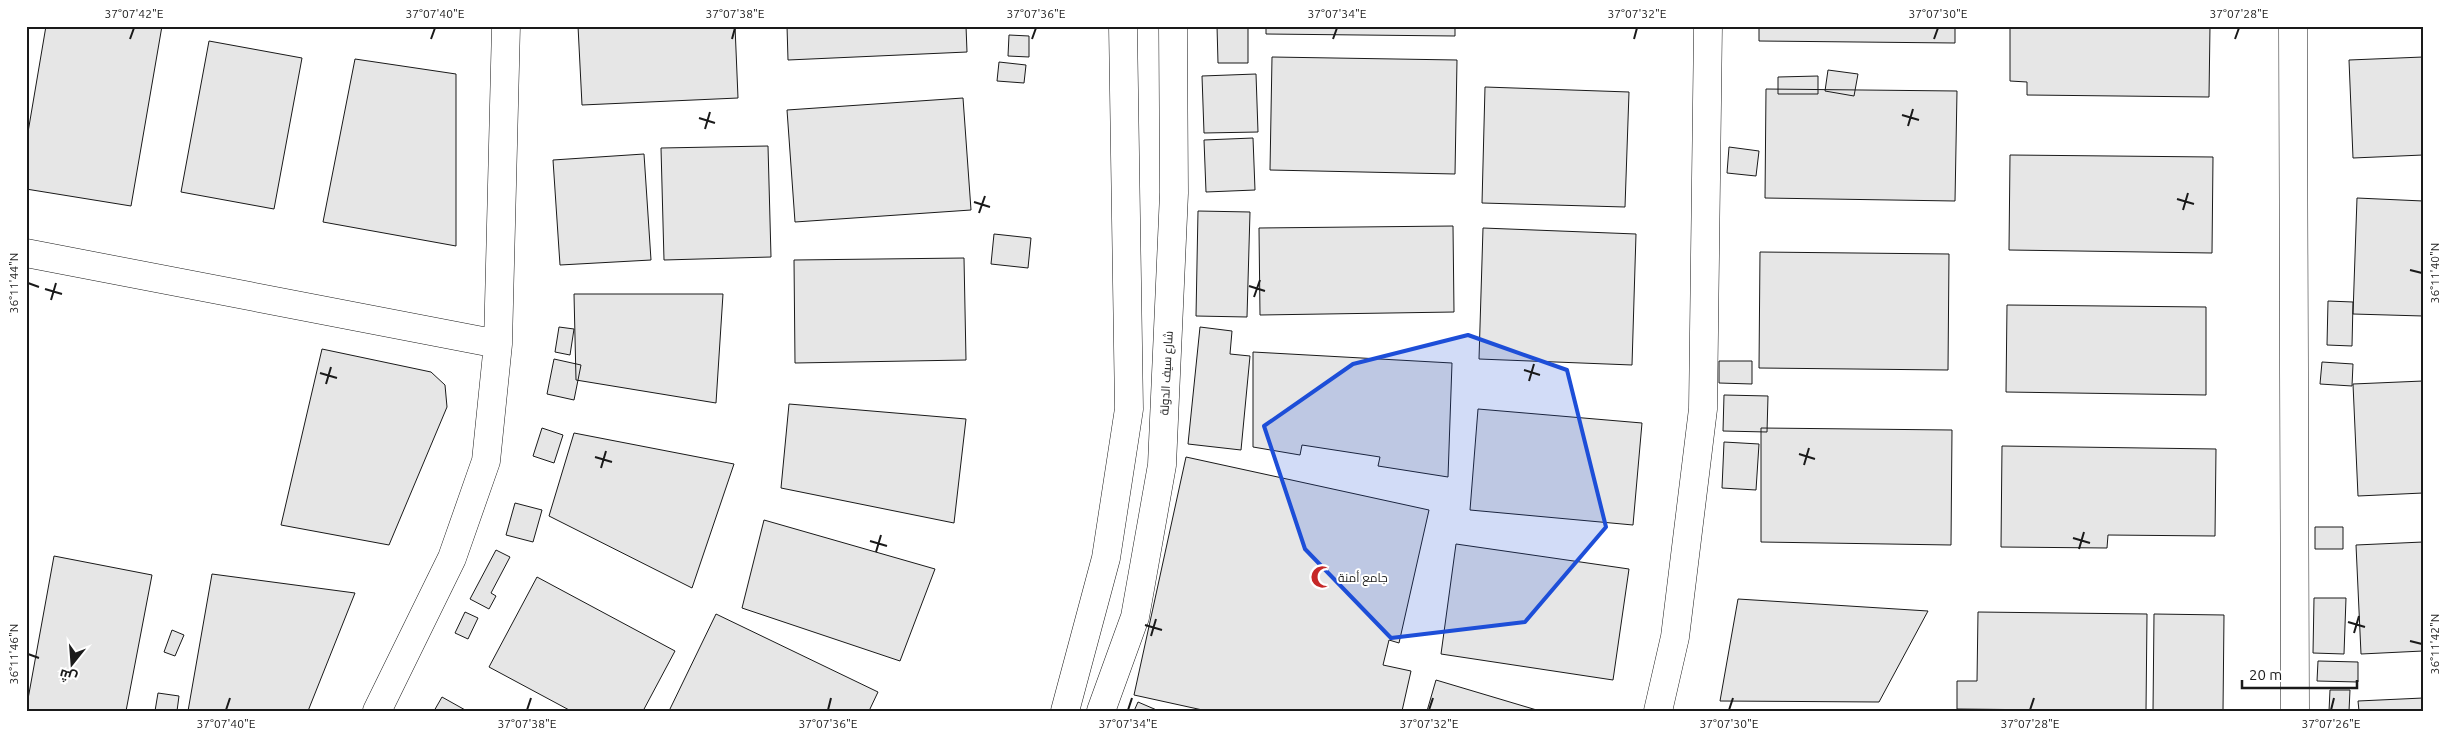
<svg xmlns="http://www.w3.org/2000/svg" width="2449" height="737" viewBox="0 0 2449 737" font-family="Ubuntu,Cairo,sans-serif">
	<rect width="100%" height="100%" fill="#fff"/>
	<path fill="#e6e6e6" stroke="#1a1a1a" d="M46,26H162L131,206L26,189V144Z
		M578,26H735L738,98L582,105Z
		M787,26H966L967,52L788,60Z
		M1217,26H1248V63H1218Z
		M1266,26H1455V36L1266,34Z
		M1759,26H1955V43L1759,41Z
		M2010,26H2210L2209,97L2027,95V82L2010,81Z
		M1009,35L1029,36V57L1008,56Z
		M209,41L302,58L274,209L181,192Z
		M1272,57L1457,60L1455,174L1270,170Z
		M2423,57V155L2353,158L2349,60Z
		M355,59L456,74V246L323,222Z
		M999,62L1026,65L1024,83L997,81Z
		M1828,70L1858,74L1854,96L1825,91Z
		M1256,74L1258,132L1204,133L1202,76Z
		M1818,76V94H1778V77Z
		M1485,87L1629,92L1625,207L1482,203Z
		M1766,89L1957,91L1955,201L1765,198Z
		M963,98L971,210L795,222L787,110Z
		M1253,138L1255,190L1206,192L1204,140Z
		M768,146L771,257L664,260L661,148Z
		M1729,147L1759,151L1756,176L1727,173Z
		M644,154L651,260L560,265L553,160Z
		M2010,155L2213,157L2212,253L2009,250Z
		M2357,198L2423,201V316L2353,314Z
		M1198,211L1250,212L1247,317L1196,316Z
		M1453,226L1454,312L1260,315L1259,228Z
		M1483,228L1636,234L1632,365L1479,359Z
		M994,234L1031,238L1028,268L991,264Z
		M1760,252L1949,254L1948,370L1759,368Z
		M964,258L966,360L795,363L794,260Z
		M574,294H723L716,403L576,380Z
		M2328,301L2353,302L2352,346L2327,345Z
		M2007,305L2206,307V395L2006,392Z
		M559,327L574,329L570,355L555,352Z
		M1200,327L1232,331L1230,354L1250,356L1241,450L1188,444Z
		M322,349L431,372L445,385L447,407L389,545L281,525Z
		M1253,352L1452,363L1448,477L1378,466L1380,457L1302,445L1300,455L1253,447Z
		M554,359L581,365L574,400L547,394Z
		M1719,361H1752V384L1719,383Z
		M2322,362L2353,364L2352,386L2320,384Z
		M2423,381V493L2358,496L2353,384Z
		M1724,395L1768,396L1767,432L1723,431Z
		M789,404L966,419L954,523L781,488Z
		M1478,409L1642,423L1633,525L1470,510Z
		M542,428L563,435L554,463L533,456Z
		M1761,428L1952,430L1951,545L1761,542Z
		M574,433L734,464L692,588L549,516Z
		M1724,442L1759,444L1756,490L1722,488Z
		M2002,446L2216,449L2215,536L2108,535L2107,548L2001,547Z
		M1186,457L1429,510L1399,643L1389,640L1383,665L1411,671L1402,711H1207L1134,695Z
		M515,503L542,510L533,542L506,535Z
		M764,520L935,569L900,661L742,608Z
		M2315,527H2343V549H2315Z
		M2423,542V651L2361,654L2356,545Z
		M1456,544L1629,569L1613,680L1441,654Z
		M496,550L510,557L491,593L496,596L489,609L470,599Z
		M54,556L152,575L126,711L26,710Z
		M212,574L355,593L308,711H188Z
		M537,577L675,651L643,711H571L489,667Z
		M2314,598H2346L2344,654L2313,653Z
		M1738,599L1928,611L1879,702L1720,701Z
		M465,612L478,618L468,639L455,633Z
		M1978,612L2147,614L2146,711L1957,709V681H1977Z
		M716,614L878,692L869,711H669Z
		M2154,614L2224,615L2223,711H2153Z
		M172,630L184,635L175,656L164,652Z
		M2318,661L2358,662V682L2317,681Z
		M1436,680L1540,711H1427Z
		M2330,690H2350L2349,711H2329Z
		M158,693L179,696L177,711H155Z
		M442,697L467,711H434Z
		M2423,698V711H2359L2358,701Z
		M1138,702L1159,711H1134Z"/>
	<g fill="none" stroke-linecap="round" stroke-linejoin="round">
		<defs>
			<path id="minor" d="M2293,26L2295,711
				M26,253L498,344
				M377,711L452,558L486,461L498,344L506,26
				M1658,711L1675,637L1703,409L1708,26"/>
			<path id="major" d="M1065,711L1106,558L1129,409L1123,26
				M1101,711L1135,617L1162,465L1174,193L1173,26"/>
		</defs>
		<use href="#minor" stroke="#1a1a1a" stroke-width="29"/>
		<use href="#major" stroke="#1a1a1a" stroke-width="29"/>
		<use href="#minor" stroke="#fff" stroke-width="28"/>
		<use href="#major" stroke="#fff" stroke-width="28"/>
	</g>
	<path fill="#1d4ed8" fill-opacity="0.2" stroke="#1d4ed8" stroke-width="4" stroke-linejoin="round" d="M1468,335L1567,370L1606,527L1525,622L1391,638L1305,549L1264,426L1353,364Z"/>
	<path fill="none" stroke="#1a1a1a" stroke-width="2" d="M130,39L134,28M431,39L435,28M732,39L735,28M1032,39L1036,28M1333,39L1337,28M1634,39L1637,28M1934,39L1938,28M2235,39L2239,28M1902,115L1919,120M699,118L715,123M1908,126L1913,109M705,129L710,112M2177,199L2194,204M974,202L990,207M2183,210L2188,193M979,213L985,196M2410,270L2422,273M28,283L39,287M1249,286L1265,291M45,289L62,294M1254,297L1260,280M51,300L56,283M1524,370L1540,375M320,373L337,378M1529,381L1534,364M326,384L331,367M1799,454L1815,459M595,457L612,462M1804,465L1809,448M601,468L606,451M2073,538L2090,543M870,541L887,546M2079,549L2084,532M876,552L881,535M2348,622L2365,627M1145,625L1162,630M2354,633L2359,616M1151,636L1156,619M2410,641L2422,644M28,654L39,658M226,710L230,698M527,710L531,698M828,710L831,698M1128,710L1132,698M1429,710L1433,698M1729,710L1733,698M2030,710L2034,698M2331,710L2334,698"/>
	<defs>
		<symbol id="mosque-bare" viewBox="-9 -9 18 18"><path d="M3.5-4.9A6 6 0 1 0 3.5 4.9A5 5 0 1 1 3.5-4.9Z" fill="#c62828" stroke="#fff" stroke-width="2.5" paint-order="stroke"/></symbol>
	</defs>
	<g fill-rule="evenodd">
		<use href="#mosque-bare" x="1306" y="561" width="32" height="32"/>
	</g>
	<g text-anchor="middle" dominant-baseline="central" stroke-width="4" stroke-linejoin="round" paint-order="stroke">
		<g font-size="12" fill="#1a1a1a" stroke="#fff">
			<text transform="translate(1166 373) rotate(-87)">شارع سيف الدولة</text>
		</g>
		<g font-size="12" fill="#1a1a1a" stroke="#fff" text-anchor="start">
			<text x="1338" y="577">جامع أمنة</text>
		</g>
	</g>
	<rect width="2449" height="737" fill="none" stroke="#ffffff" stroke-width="55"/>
	<g transform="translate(72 664) rotate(197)" stroke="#ffffff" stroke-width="4" paint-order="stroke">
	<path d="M0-4L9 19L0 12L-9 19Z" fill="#1a1a1a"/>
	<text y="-8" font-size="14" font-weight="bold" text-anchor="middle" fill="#1a1a1a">ش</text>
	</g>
	<path d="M2242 680v8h115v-8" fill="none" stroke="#1a1a1a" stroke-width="2.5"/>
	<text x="2249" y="680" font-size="15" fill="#1a1a1a" stroke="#ffffff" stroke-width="4" paint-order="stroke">20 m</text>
	<rect x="28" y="28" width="2394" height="682" fill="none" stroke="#1a1a1a" stroke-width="2"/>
	<g font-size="12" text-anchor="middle" fill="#1a1a1a">
		<text x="134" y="18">37°07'42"E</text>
		<text x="435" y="18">37°07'40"E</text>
		<text x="735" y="18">37°07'38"E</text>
		<text x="1036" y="18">37°07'36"E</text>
		<text x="1337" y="18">37°07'34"E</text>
		<text x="1637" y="18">37°07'32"E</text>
		<text x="1938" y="18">37°07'30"E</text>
		<text x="2239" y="18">37°07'28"E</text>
		<text transform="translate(2435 273) rotate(-90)" y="4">36°11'40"N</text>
		<text transform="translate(14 283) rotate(-90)" y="4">36°11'44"N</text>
		<text transform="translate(2435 644) rotate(-90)" y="4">36°11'42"N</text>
		<text transform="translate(14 654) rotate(-90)" y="4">36°11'46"N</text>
		<text x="226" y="728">37°07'40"E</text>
		<text x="527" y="728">37°07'38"E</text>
		<text x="828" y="728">37°07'36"E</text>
		<text x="1128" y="728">37°07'34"E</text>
		<text x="1429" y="728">37°07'32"E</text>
		<text x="1729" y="728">37°07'30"E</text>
		<text x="2030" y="728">37°07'28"E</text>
		<text x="2331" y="728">37°07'26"E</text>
	</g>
</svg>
